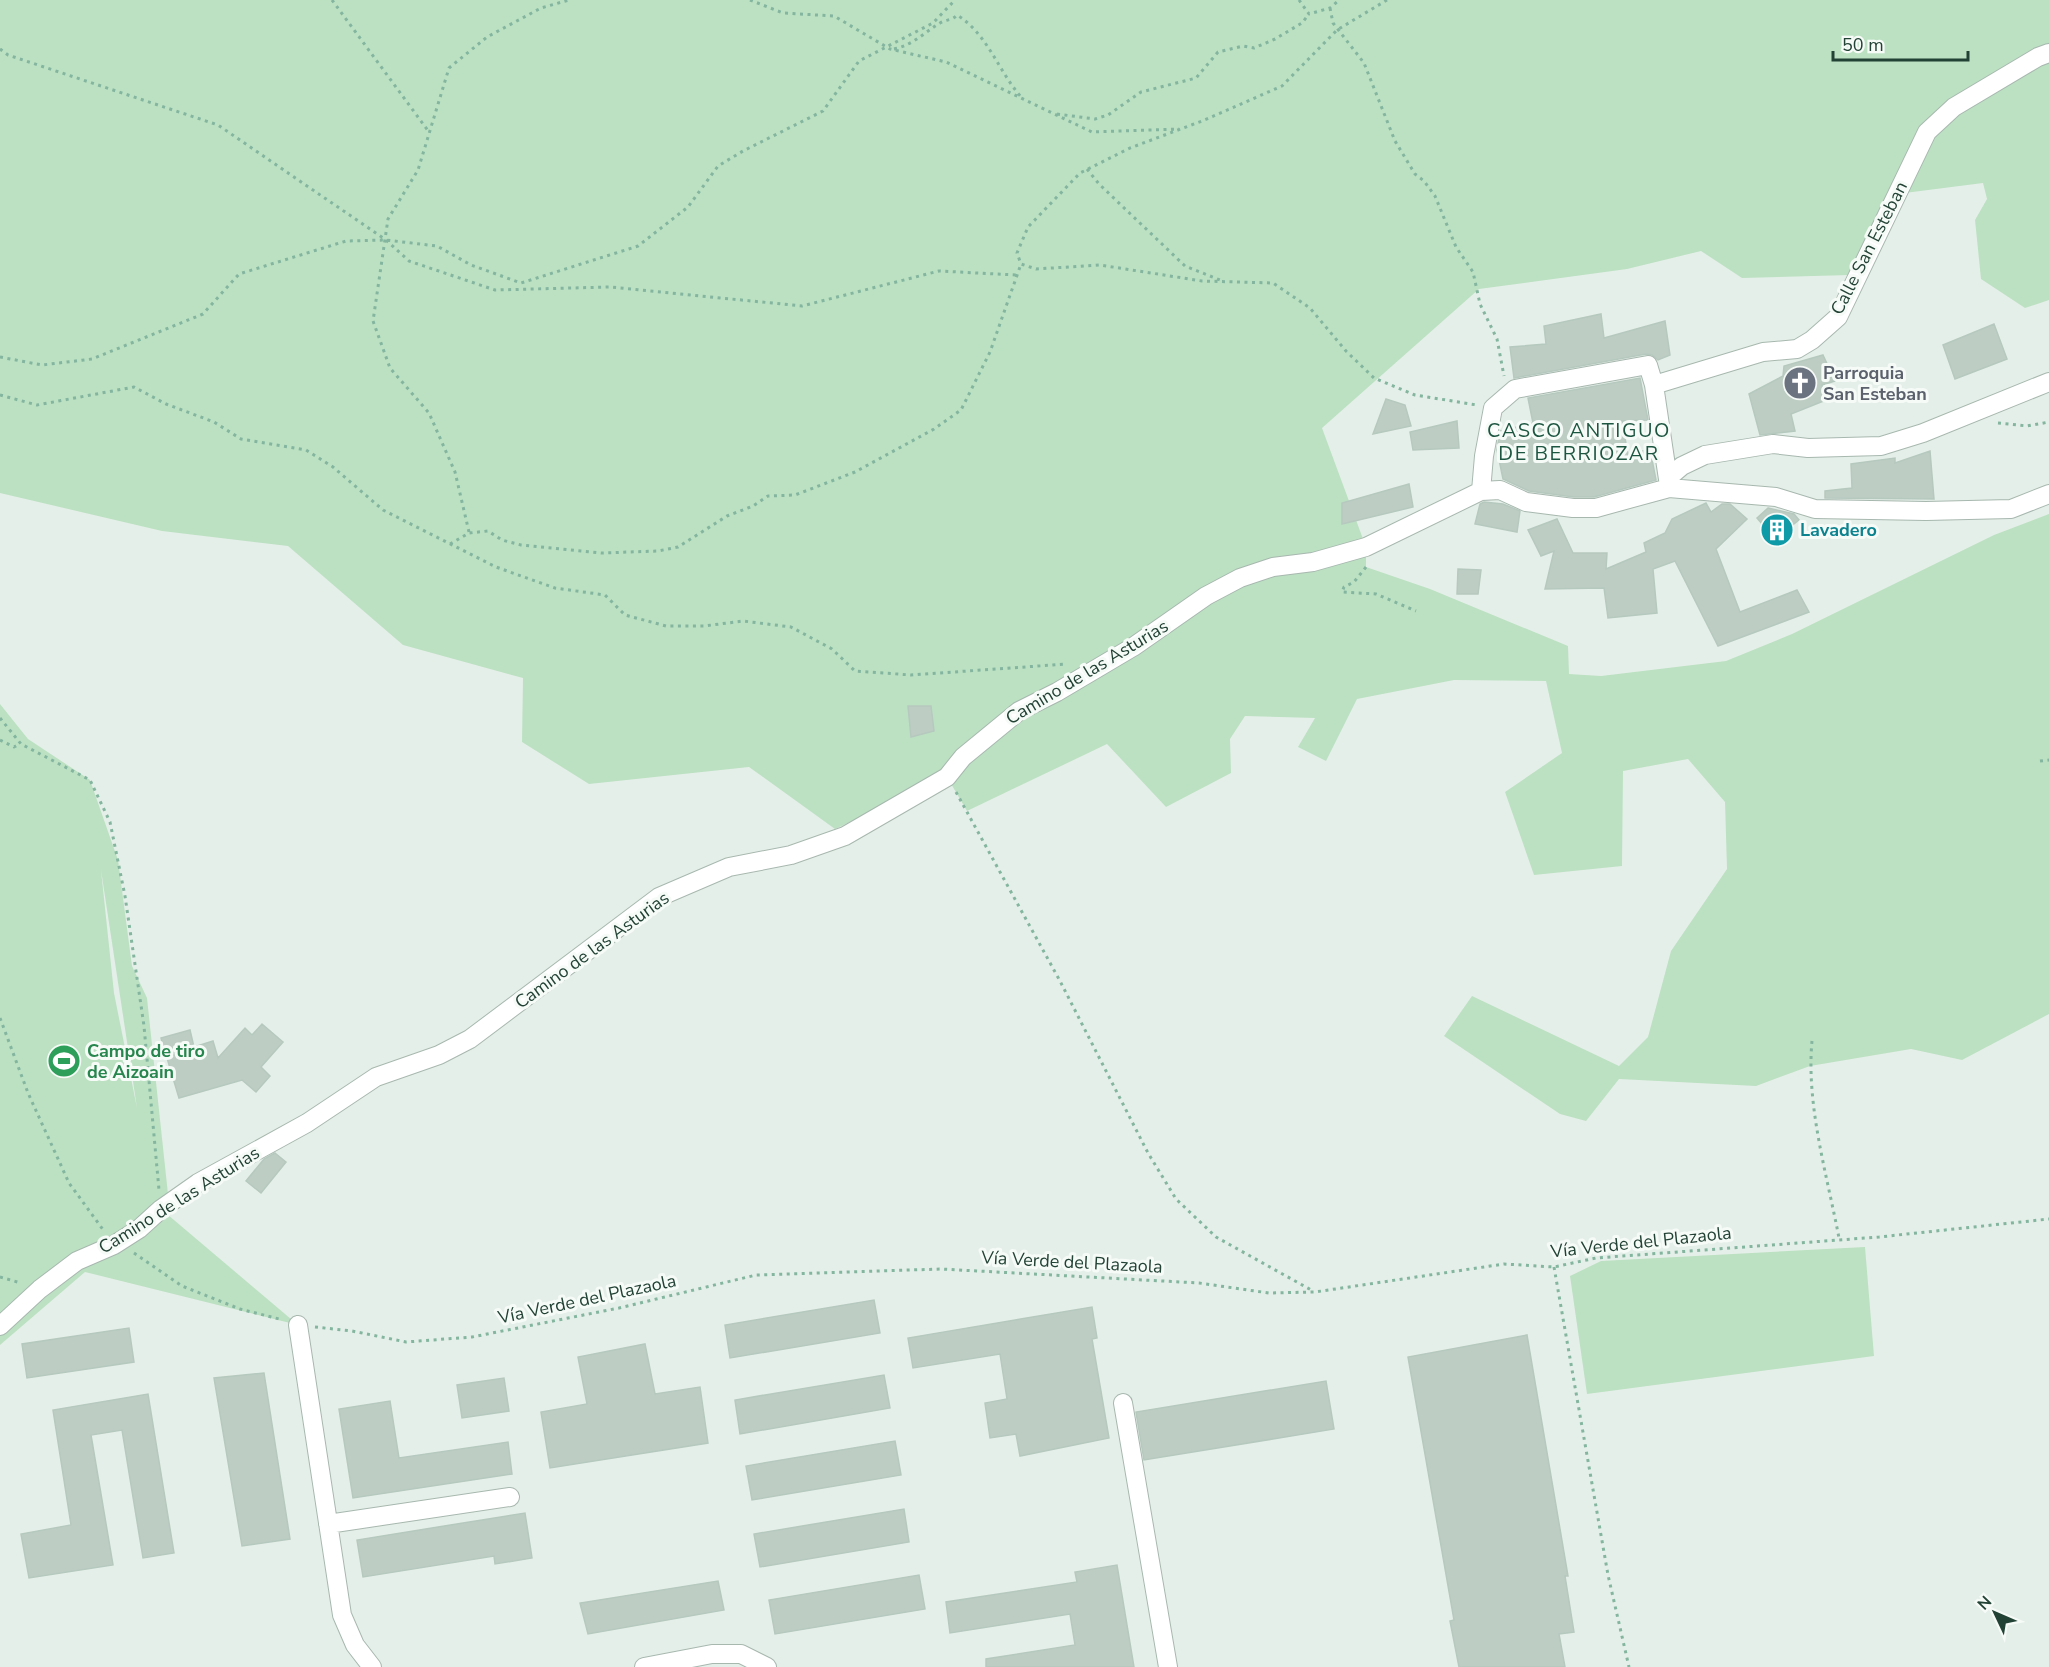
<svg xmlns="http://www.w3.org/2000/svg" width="2049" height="1667" viewBox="0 0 2049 1667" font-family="'Nunito Sans',sans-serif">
	<rect width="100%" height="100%" fill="#e5efe9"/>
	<path fill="#bce1c2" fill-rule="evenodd" d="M0,0H2049V300L2025,308L1981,279L1975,220L1987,199L1983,183L1889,195L1850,275L1742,278L1701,251L1627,269L1479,289L1322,428L1366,547V567L1430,589L1568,646L1569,674L1601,676L1726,661L1792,634L1994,535L2049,514V1014L1962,1060L1911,1049L1810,1066L1756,1086L1619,1079L1586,1121L1560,1114L1444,1036L1472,996L1619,1066L1648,1037L1671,951L1727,869L1725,802L1688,759L1623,771L1622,866L1534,875L1505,792L1562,753L1546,681L1454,680L1357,699L1326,761L1298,747L1315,718L1245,716L1230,739L1231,773L1166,807L1107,744L967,811L947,777L835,829L749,767L589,784L522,742L523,678L403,645L288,546L162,531L0,493Z
		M0,704L28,739L90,780L118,860L132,966L147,998L168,1194L161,1209L298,1325L85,1272L0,1345ZM101,870L137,1108L114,993Z
		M1865,1247L1874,1356L1587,1394L1570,1276L1601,1261Z"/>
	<path fill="#bdcdc4" stroke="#b6c9bf" stroke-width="1.5" d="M1601,314L1604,338L1665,321L1670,355L1658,360L1652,355L1646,354L1514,378L1510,347L1546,344L1544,326Z
		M1994,324L2007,359L1955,379L1943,345Z
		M1823,355L1835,381L1822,385L1826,400L1791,414L1795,431L1760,435L1749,394L1783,376L1784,366Z
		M1640,378L1648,420L1622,421L1628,455L1650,449L1656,480L1594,497H1574L1529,491L1503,479L1497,450L1500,431L1533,423L1528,398Z
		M1386,399L1405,405L1411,426L1373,434Z
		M1457,421L1459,448L1413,450L1410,432Z
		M1930,451L1934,499L1825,498V491L1852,488L1851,464L1895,458V463Z
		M1409,484L1413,507L1342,524V503Z
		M1484,502L1503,504L1520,511L1517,532L1475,524L1480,504Z
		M1706,503L1711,512L1722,504H1730L1747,519L1716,549L1740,612L1797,590L1809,612L1718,646L1675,561L1653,569L1657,613L1608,618L1604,588L1545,589L1554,551L1541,556L1528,530L1557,519L1573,553H1607L1606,569L1646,552L1644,543L1665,533L1672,519Z
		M1768,508L1794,514L1799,520L1775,539L1757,518Z
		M1458,569L1481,570L1478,594H1457Z
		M908,706H931L934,731L911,737Z
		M262,1024L283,1042L261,1067L270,1076L256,1092L242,1080L179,1098L161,1038L190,1030L194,1047L213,1041L218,1058L245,1028L252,1035Z
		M275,1153L286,1162L261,1193L246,1181L264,1159Z
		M874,1300L880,1333L730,1358L725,1325Z
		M1092,1307L1097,1338L1092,1339L1109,1438L1020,1456L1016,1434L990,1438L985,1403L1007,1399L1000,1354L913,1368L908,1338Z
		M129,1328L134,1362L27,1378L22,1344Z
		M1527,1335L1568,1576H1565L1574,1632L1559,1634L1565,1667H1459L1450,1621L1454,1620L1408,1357Z
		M645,1344L655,1394L700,1387L708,1443L550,1468L541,1412L587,1404L578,1357Z
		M264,1373L290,1539L242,1546L214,1378Z
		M884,1375L890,1408L740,1434L735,1400Z
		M504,1378L509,1411L462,1418L457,1385Z
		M1326,1381L1334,1429L1144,1460L1136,1412Z
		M148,1394L174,1553L143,1558L122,1430L91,1435L113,1565L29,1578L21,1534L71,1525L53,1410Z
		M390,1401L399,1458L508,1442L512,1474L353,1498L339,1409Z
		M895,1441L901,1475L752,1500L746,1466Z
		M904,1509L909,1542L760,1567L754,1534Z
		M525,1513L532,1558L495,1564L494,1556L363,1577L357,1540Z
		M1117,1565L1134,1667H986V1659L1075,1645L1070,1614L950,1633L946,1602L1077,1582L1075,1572Z
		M919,1575L925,1609L775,1634L769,1600Z
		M718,1581L724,1610L588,1634L580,1603Z"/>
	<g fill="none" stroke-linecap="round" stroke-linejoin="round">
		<defs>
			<path id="minor" d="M1654,385L1763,352L1797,349L1812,340L1838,317L1927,132L1954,107L2038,57L2049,53
				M1669,477L1682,466L1705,455L1773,444L1808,448L1881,446L1923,433L2049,382
				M1481,491L1484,456L1493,408L1515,389L1648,365L1654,385L1669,486
				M298,1325L342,1615L355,1645L372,1667
				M0,1326L40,1289L77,1261L114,1245L139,1229L161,1209L198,1183L307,1123L376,1077L439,1055L470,1039L659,897L729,867L791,855L845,836L947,777L963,757L1019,711L1057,692L1133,647L1206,596L1240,578L1273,567L1313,562L1366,547L1481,491L1500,490L1526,502L1573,508H1596L1669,488L1776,497L1815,509L1926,511L2011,509L2049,494
				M1123,1403L1168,1667
				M328,1524L510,1497
				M644,1667L712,1654H741L767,1667"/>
		</defs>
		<use href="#minor" stroke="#a7b8af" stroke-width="20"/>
		<path stroke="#83b59f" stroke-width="3" stroke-dasharray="3 4.5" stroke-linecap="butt" d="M332,0L429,132
			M750,0L783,13L834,16L890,49L946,62L1092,132L1179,129
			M1299,0L1309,14L1330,8L1339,0
			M1387,0L1337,30L1282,86L1202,121L1130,148L1080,173L1028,227L1017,253L1021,264L1036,269L1100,265L1202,281L1273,283L1310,308L1346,351L1374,378L1415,395L1477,405
			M1330,8L1333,23L1364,63L1395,141L1415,174L1424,181L1435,196L1456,247L1473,272L1480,304L1497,339L1504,376
			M0,49L8,55L218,125L386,240L409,261L495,290L610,287L802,306L939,271L1016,275
			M894,49C913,45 925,32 940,23C946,19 952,21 957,15C989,35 998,72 1023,99
			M1057,114L1095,119L1108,115L1141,92L1196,78L1218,52L1243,46L1254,48L1275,39L1302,23L1309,14
			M1087,169L1099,184L1185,266L1220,280
			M0,357L42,365L92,359L203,314L239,274L346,241L386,240L437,246L471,265L521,283L638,246L688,207L718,166L743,151L823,111L859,61L933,23L955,0
			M0,395L37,405L134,387L166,404L214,422L241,439L306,450L333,467L383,510L496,567L555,588L605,595L625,615L666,626H704L743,621L791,627L832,649L855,671L911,675L1067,664
			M1998,423L2027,426L2049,422
			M469,532L455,472L429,413L390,368L373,321L388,219L418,170L449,68L487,37L541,8L569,0
			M450,544L469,533L488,531L502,540L521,545L601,553L658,551L678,547L727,516L753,506L768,496L795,495L855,472L934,429L961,410L990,352L1021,264
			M1366,567L1354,582L1344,587L1342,592L1376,594L1416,611
			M0,718L21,744L90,780L110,822L125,896L144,1026L159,1190
			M0,740L14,747L20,744
			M2040,761L2049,760
			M956,792L1060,981L1148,1153L1176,1199L1216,1237L1313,1291
			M0,1018L28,1093L69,1183L104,1231
			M1812,1041C1806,1105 1827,1175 1839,1238
			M134,1253L182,1286L240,1309L283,1320
			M1554,1267L1608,1575L1629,1667
			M0,1277L21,1283
			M315,1327L352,1331L406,1342L472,1337L619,1308L756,1275L941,1269L1199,1283L1269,1293L1315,1292L1504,1264L1554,1267L1596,1258L1879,1237L2049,1219"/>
		<use href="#minor" stroke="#fff" stroke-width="18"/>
	</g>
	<defs>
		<symbol id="church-disc" viewBox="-11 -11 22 22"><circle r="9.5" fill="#6b7280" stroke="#f6fbf8"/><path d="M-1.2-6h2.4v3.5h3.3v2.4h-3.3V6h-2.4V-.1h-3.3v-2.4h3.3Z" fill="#fff"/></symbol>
		<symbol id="building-disc" viewBox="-11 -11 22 22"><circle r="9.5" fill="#0f9aa8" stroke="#f6fbf8"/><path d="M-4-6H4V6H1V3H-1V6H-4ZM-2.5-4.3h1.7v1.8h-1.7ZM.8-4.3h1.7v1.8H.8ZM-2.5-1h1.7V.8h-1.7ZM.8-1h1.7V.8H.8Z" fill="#fff"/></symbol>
		<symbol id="stadium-disc" viewBox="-11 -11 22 22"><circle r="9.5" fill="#2e9e5b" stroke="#f6fbf8"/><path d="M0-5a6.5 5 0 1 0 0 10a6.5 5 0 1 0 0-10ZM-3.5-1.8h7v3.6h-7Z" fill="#fff"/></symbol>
	</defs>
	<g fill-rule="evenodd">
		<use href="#church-disc" x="1781" y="364" width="38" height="38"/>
		<use href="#building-disc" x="1758" y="511" width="38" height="38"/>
		<use href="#stadium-disc" x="45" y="1042" width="38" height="38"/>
	</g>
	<g text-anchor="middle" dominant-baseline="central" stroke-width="6" stroke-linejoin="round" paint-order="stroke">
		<g font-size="18" fill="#224235" stroke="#f6fbf8">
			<text transform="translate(1869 248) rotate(-63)">Calle San Esteban</text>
			<text transform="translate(1087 672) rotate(-31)">Camino de las Asturias</text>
			<text transform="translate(592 950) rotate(-36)">Camino de las Asturias</text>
			<text transform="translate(179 1200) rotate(-32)">Camino de las Asturias</text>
			<text transform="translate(1641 1242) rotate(-6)">Vía Verde del Plazaola</text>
			<text transform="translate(1072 1262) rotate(3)">Vía Verde del Plazaola</text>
			<text transform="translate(587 1299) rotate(-12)">Vía Verde del Plazaola</text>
		</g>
		<g font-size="18" font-weight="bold" fill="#5b616d" stroke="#f6fbf8" text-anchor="start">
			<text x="1823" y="373">Parroquia<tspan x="1823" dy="21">San Esteban</tspan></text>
		</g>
		<g font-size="18" font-weight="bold" fill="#0d838f" stroke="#f6fbf8" text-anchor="start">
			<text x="1800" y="530">Lavadero</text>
		</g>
		<g font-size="18" font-weight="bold" fill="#27864d" stroke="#f6fbf8" text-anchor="start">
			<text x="87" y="1051">Campo de tiro<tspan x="87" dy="21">de Aizoain</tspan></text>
		</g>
		<g font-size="20" letter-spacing="1.5" fill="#1c5641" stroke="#f6fbf8">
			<text x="1579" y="430">CASCO ANTIGUO<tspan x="1579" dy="23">DE BERRIOZAR</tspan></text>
		</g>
	</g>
	<g transform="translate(1995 1613) rotate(314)" stroke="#f6fbf8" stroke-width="4.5" paint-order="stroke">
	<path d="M0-4.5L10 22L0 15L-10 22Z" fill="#224235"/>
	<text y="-9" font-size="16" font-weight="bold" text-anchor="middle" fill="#224235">N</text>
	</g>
	<path d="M1833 51v9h135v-9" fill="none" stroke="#224235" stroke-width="3"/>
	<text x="1842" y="51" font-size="18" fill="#224235" stroke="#f6fbf8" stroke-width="4.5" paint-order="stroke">50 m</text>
</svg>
